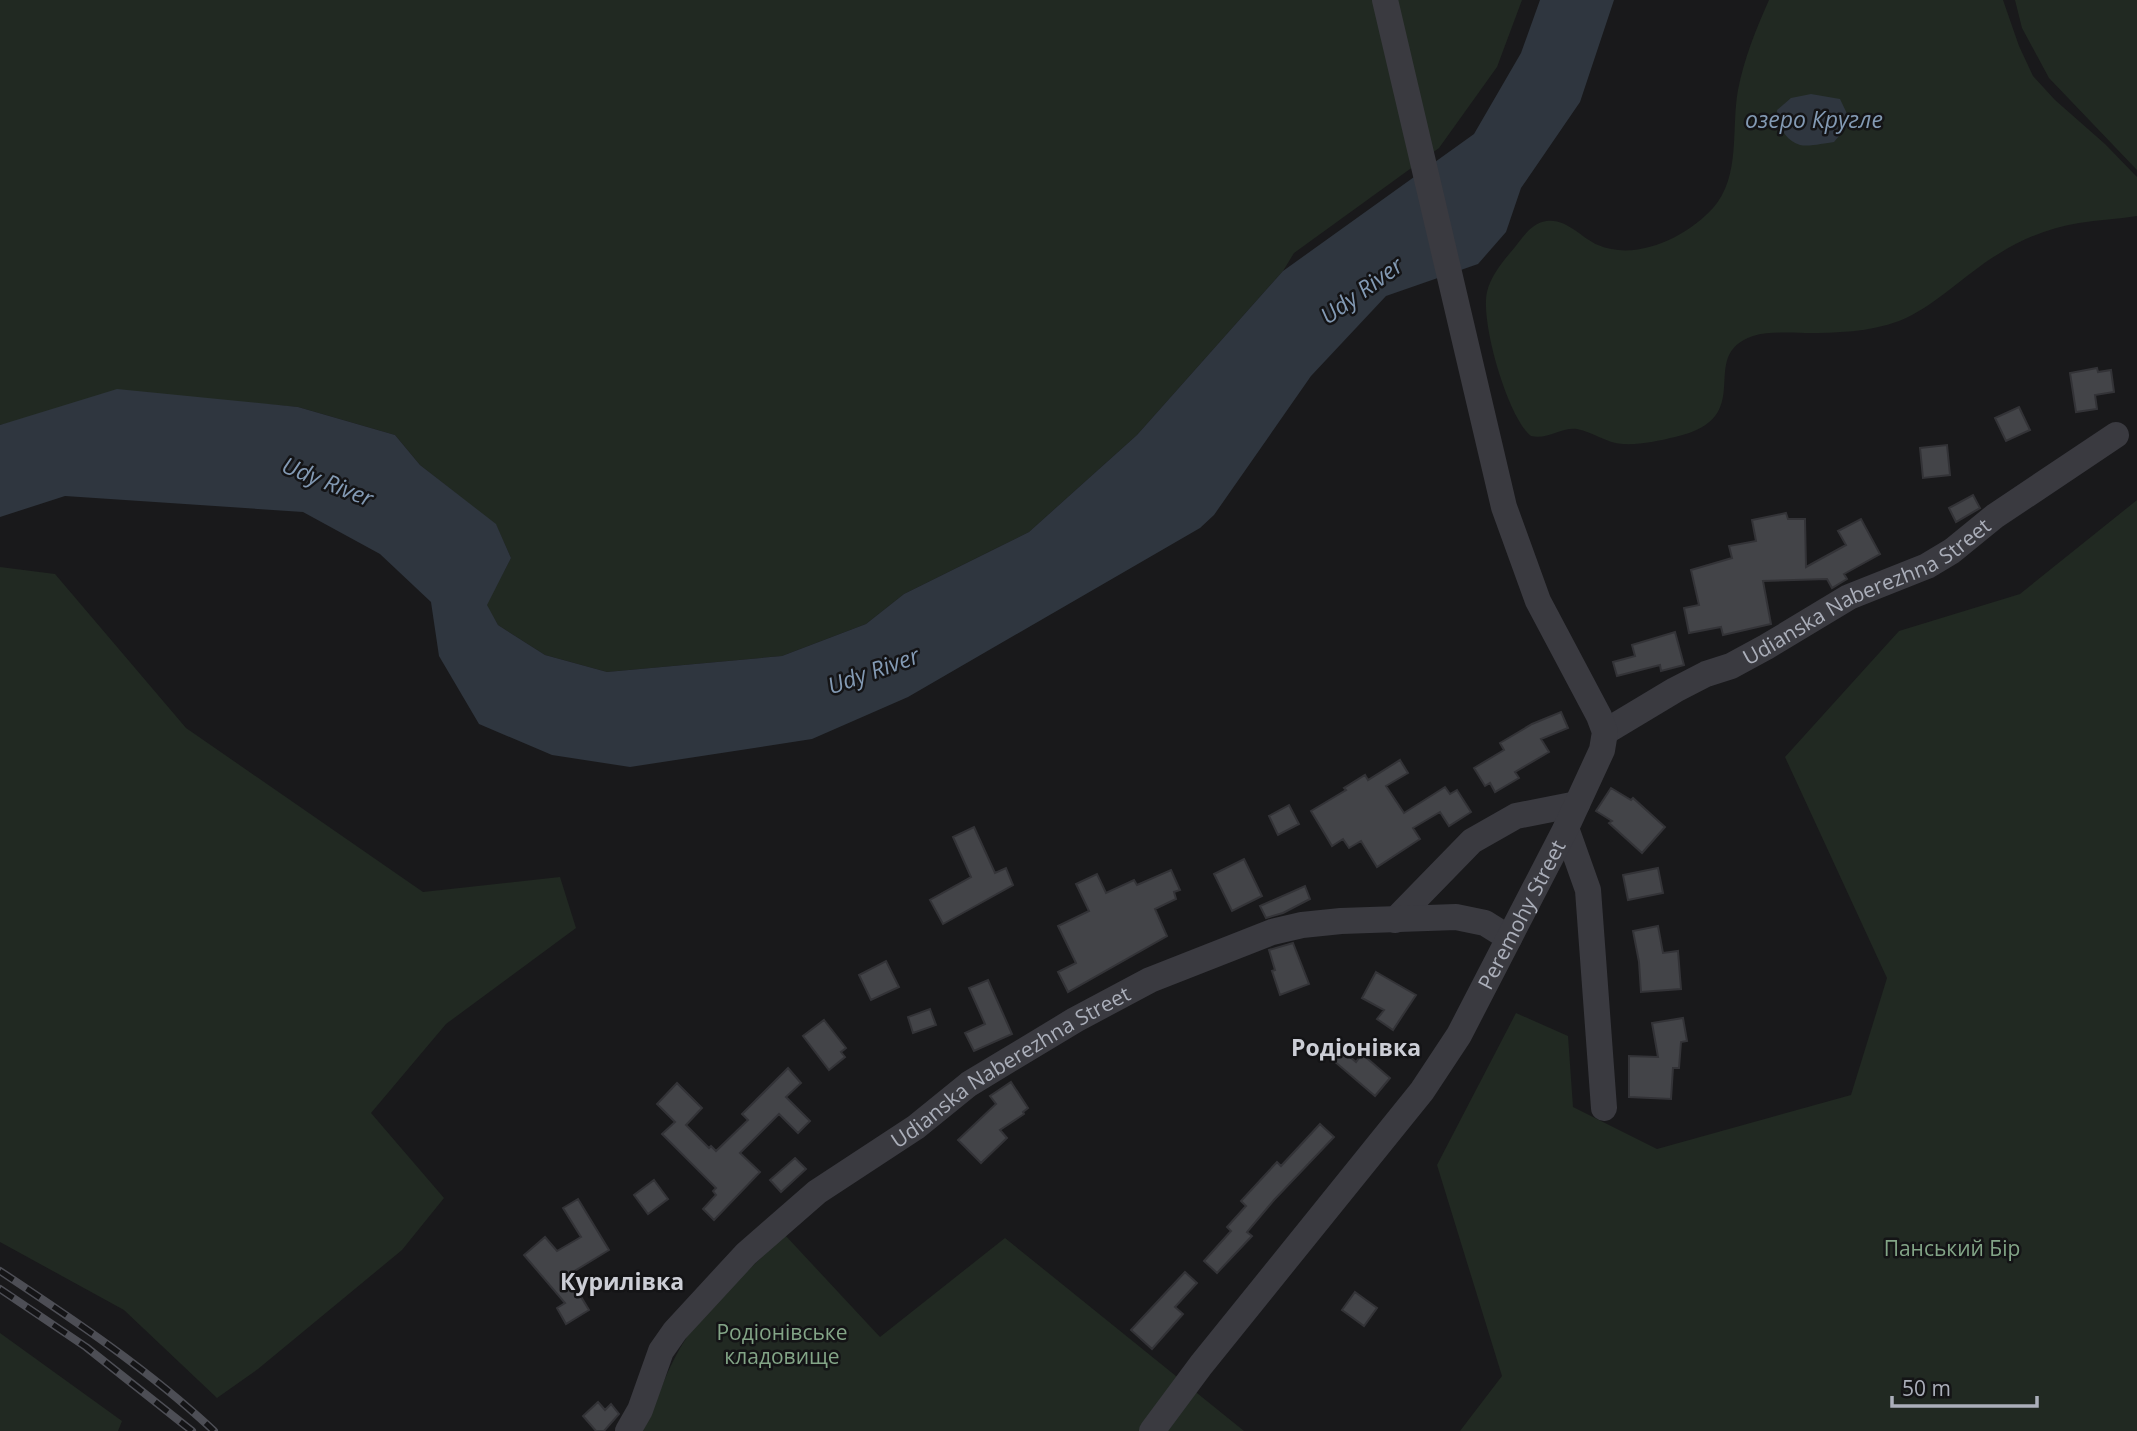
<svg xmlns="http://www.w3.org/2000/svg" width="2137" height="1431" viewBox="0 0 2137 1431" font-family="'Open Sans',sans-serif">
	<rect width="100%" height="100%" fill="#19191b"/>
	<path fill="#212922" d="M0,0H1522L1497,67L1439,148L1294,253L1283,271L1137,435L1029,532L904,594L866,624L782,656L607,672L545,655L498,625L486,605L511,558L496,525L420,465L395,435L298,407L215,400L19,421L0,425Z
		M1769,0H2003L2019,46L2033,76L2055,100L2105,144L2137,177V216C2118,219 2098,220 2079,223C2052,227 2024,238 2000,253C1967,272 1935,307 1899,321C1869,332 1837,333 1805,333C1789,333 1769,331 1753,336C1694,356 1761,418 1675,437C1658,441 1640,445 1623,444C1606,443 1593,432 1577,429C1561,427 1548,440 1531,436C1508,418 1480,322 1487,292C1491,275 1504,260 1515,247C1522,238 1530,226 1542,222C1564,215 1580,237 1598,245C1637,262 1688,236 1713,208C1741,177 1731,128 1738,90C1744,59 1756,29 1769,0Z
		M2015,0H2137V170L2049,78L2022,28Z
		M2137,500V1431H1460L1502,1376L1437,1165L1516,1013L1568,1036L1573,1107L1657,1149L1851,1095L1887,978L1785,757L1899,631L2020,594Z
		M0,567L55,574L186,728L423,892L560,877L576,928L446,1024L371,1113L444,1198L402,1250L258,1369L217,1398L124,1310L0,1242Z
		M785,1235L880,1337L1005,1238L1244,1431H643C657,1400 668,1365 687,1337C711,1301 754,1266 785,1235Z
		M0,1333L122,1421L118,1431H0Z"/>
	<path fill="#2f363f" d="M1540,0H1614L1580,102L1521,188L1506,232L1478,264L1386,296L1311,376L1214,515L1200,528L908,697L812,739L630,767L552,755L479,724L439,656L431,602L380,554L303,512L65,496L0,517V425L117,389L298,407L395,435L420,465L496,524L511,558L487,605L498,625L545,655L607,672L782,656L866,624L904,594L1029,532L1137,435L1283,271L1474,134L1521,53Z
		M1811,94L1840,99L1851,122L1834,142C1825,143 1809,147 1800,145C1785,140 1777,125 1777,110L1791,98Z"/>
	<path fill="#434448" stroke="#333337" stroke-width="2" d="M2097,368L2098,372L2111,370L2114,392L2095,395L2097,409L2076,412L2070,373Z
		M2019,407L2030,430L2006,441L1995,418Z
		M1947,445L1950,475L1923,478L1920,448Z
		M1973,495L1980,508L1956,522L1949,508Z
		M1786,513L1788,519H1805L1806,567L1846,545L1838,531L1861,519L1880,554L1844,574L1847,579L1832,588L1827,579L1763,581L1771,624L1723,635L1721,627L1689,633L1684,608L1699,605L1691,570L1732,558L1729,546L1756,541L1752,520Z
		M1675,632L1684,665L1661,671L1660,665L1617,676L1613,662L1635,656L1632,645Z
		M1561,712L1568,728L1541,739L1549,752L1515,772L1519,778L1495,792L1490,783L1485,786L1474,768L1504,750L1500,743L1532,724Z
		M1400,760L1408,773L1386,786L1404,813L1445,787L1450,794L1457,790L1471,812L1449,826L1440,812L1413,828L1420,839L1377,867L1361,841L1349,848L1343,839L1332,846L1311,811L1346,790L1344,788L1365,775L1368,780Z
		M1611,788L1631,800L1633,798L1665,827L1642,853L1609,823L1612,821L1596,811Z
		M1289,805L1299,824L1278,835L1269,816Z
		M974,827L995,873L1006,868L1013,885L943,924L930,900L971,877L953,837Z
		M1244,859L1262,896L1232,911L1214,874Z
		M1658,868L1663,893L1628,900L1623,875Z
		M1171,870L1180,890L1174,892L1176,899L1155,909L1167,936L1068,992L1058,972L1076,963L1058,926L1089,911L1076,884L1097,874L1106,893L1134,880L1137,885Z
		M1305,886L1310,899L1283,913L1266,918L1260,906Z
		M1658,926L1663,953L1678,951L1681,989L1641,992L1639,962L1633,931Z
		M1293,943L1309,984L1280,995L1272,971L1275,970L1269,950Z
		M886,961L899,987L871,1000L859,975Z
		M1376,972L1416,995L1393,1030L1377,1019L1384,1010L1362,998Z
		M988,980L1012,1034L974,1051L965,1033L985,1024L969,988Z
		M930,1009L936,1025L913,1033L908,1017Z
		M1683,1018L1687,1041L1681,1042L1679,1068H1673L1671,1099L1629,1097V1056L1658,1057L1652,1023Z
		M824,1020L846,1048L841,1052L845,1057L829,1070L803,1036Z
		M1336,1045L1356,1062L1362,1054L1390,1078L1375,1096L1327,1055Z
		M788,1068L801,1083L786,1097L810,1121L798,1133L779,1114L740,1153L760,1172L714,1220L703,1209L716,1195L713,1191L716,1188L662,1134L675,1122L657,1104L677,1083L702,1108L686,1125L709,1148L711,1146L716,1151L748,1120L742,1114Z
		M1011,1082L1028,1108L1023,1112L1024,1114L1000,1130L1007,1138L981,1163L958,1140L996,1104L990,1096Z
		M1320,1124L1334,1137L1274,1200L1247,1232L1252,1236L1217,1273L1204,1261L1231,1231L1227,1227L1246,1206L1241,1201L1277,1162L1281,1166Z
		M795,1158L806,1169L781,1192L770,1180Z
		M654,1180L668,1199L648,1214L634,1195Z
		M578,1199L609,1250L568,1275L589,1310L566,1324L557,1308L565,1303L524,1255L545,1237L557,1251L581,1237L563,1208Z
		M1185,1272L1197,1283L1175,1307L1183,1314L1152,1349L1131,1330Z
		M1355,1292L1377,1308L1364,1326L1342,1310Z
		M598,1402L605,1410L611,1404L619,1414L604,1431H596L583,1416Z"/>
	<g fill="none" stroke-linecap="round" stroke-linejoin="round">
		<g stroke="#3a3a40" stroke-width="26">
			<path id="s1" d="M1605,732L1675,690L1706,674L1731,666L1766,647L1849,597L1927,566L1952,551L1995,516L2116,435"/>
			<path d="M1566,828L1588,890L1604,1108"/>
			<path d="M1395,920L1472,841L1516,816L1577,804"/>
			<path id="s2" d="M628,1431L640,1410L661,1351L675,1331L746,1254L817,1192L916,1127L969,1084L1075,1020L1150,980L1272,932L1302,925L1341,921L1456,917L1485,923L1509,938"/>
			<path id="s3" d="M1152,1431L1201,1365L1422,1091L1459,1035L1566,828L1602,750L1605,732L1599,716L1538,601L1504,507L1385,0"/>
		</g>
		<defs>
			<path id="rail" d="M0,1271C74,1320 149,1370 214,1431
				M0,1289L86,1347L192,1431"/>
		</defs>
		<use href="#rail" stroke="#4d4e55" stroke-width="8"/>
		<use href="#rail" stroke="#141416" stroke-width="5" stroke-dasharray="16" stroke-linecap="butt"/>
	</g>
	<g text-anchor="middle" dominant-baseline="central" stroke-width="5" stroke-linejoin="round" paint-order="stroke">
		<g font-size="21" fill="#abafba" stroke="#141416">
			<text stroke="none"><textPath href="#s1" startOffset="298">Udianska Naberezhna Street</textPath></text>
			<text stroke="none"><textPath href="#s3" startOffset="637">Peremohy Street</textPath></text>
			<text stroke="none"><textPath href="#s2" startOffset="541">Udianska Naberezhna Street</textPath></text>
		</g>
		<g font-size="21" fill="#83a587" stroke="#141416">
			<text x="1952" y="1248">Панський Бір</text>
			<text x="782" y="1332">Родіонівське<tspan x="782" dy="24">кладовище</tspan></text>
		</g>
		<g font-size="23" font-style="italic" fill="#839ab4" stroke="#141416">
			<text x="1814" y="119">озеро Кругле</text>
			<text transform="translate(1361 290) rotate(-36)">Udy River</text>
			<text transform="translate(328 481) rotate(22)">Udy River</text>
			<text transform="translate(873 670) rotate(-20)">Udy River</text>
		</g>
		<g font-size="23" font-weight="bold" fill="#ccced6" stroke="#141416">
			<text x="1356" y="1047">Родіонівка</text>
			<text x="622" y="1281">Курилівка</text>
		</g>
	</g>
	<path d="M1892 1396v10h145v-10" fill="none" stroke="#abafba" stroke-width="3.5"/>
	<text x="1902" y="1396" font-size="21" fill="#abafba" stroke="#141416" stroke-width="5" paint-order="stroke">50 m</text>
</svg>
